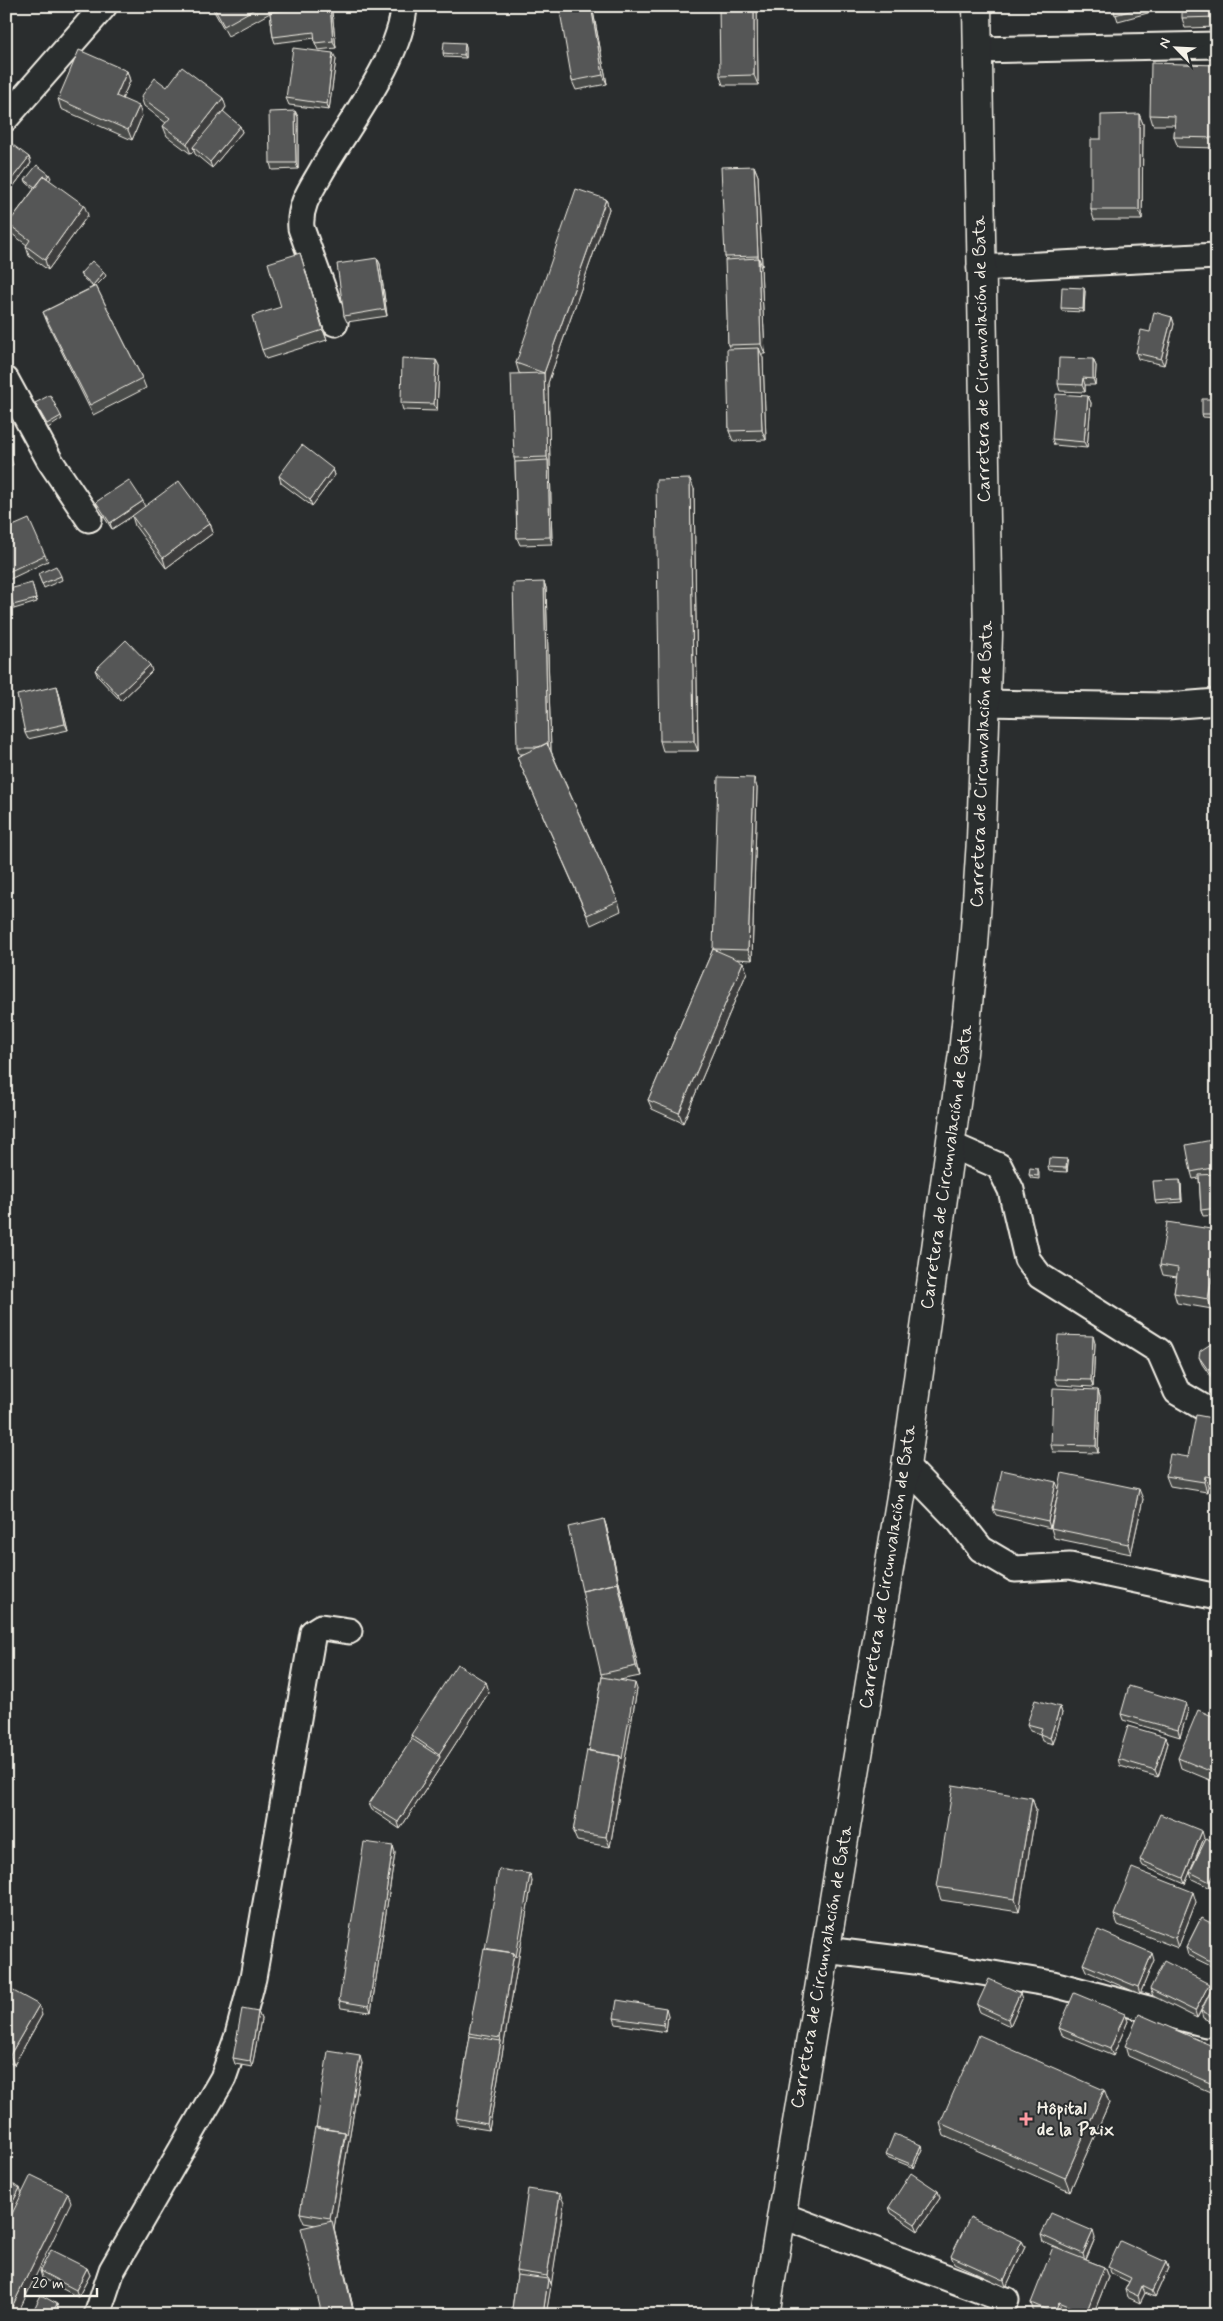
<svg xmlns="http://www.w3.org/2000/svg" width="1223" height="2321" viewBox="0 0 1223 2321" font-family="Mynerve,sans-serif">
	<rect width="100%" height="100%" fill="#2a2d2e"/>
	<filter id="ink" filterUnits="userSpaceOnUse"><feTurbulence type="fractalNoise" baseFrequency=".02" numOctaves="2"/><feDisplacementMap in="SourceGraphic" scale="10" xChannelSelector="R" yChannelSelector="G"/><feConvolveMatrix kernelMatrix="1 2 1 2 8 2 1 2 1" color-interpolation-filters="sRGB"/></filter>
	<g filter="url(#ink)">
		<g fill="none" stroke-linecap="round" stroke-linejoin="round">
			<defs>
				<path id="minor" d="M977,50L1217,45
					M6,118L104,6
					M980,268L1217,256
					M335,323L301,228C299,206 310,191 321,172C346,127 402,57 404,6
					M6,380L50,461L89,519
					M986,703L1167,706L1217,702
					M951,1145L999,1166L1011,1190L1027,1259L1040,1276L1159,1351L1177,1392L1206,1409L1217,1411
					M906,1466L960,1522L981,1549L1015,1569L1070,1566L1217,1597
					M825,1950L915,1961L1053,1984L1206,2024
					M781,2215L1006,2300
					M97,2315L112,2270L223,2078L238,2035L253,1978L313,1632L321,1627L349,1631"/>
				<path id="primary" d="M765,2315L906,1466L963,1053L974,945L981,840L988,635L977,6"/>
			</defs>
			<use href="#minor" stroke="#f4f1e8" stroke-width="29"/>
			<use href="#primary" stroke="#f4f1e8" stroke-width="31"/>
			<use href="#minor" stroke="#2a2d2e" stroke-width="25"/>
			<use href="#primary" stroke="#2a2d2e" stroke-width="28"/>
		</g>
		<path fill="#494b4a" stroke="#f4f1e8" d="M211,6H282L271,12L330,6L332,12L336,48L318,50L315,43V38L275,43L273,37L270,13L228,36Z
			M592,6L607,84L576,90L572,81Z
			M757,6L758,85H723L720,76Z
			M1113,6H1158L1159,10L1118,21Z
			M1217,6V27L1185,28L1182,18Z
			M465,43L466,47V58L444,57L443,53Z
			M336,59L329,110L289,105L286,98Z
			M1217,65V148L1178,147L1174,137L1175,125H1153L1150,115Z
			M127,71L130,81L122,99L142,116L132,140L61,109L58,99Z
			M167,87L226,107L223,112L240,126L242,132L212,168L195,154L194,150L191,154L167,136L163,126L166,123L144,106L141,97Z
			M295,111L298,117V169L272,170L270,163Z
			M1139,114L1143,124L1142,220H1094L1091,210L1101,139Z
			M6,146L29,157L31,163L9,192L6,190Z
			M754,166L758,176L762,266H760L761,268L765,354H761L763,358L766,440L733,441L729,431L730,349L728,345L726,260L725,257Z
			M51,178L49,180L88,215L48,270L29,256L26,246L27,245L12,234L8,224L34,189L27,183L25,180Z
			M606,199L609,209L548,383L552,544L520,545L517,538L515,462L514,458L522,374L519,373L516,363Z
			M377,258L380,264L387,316L347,322L344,316Z
			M303,263L327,340L266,359L262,350L281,307Z
			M80,274L106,276L96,286L142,378L146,388L93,415L47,322L43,312L93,287L82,277Z
			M1085,291L1084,312L1062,311L1061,308Z
			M1172,317L1174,324L1164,365L1138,359L1136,353L1150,332Z
			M1093,359L1096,366L1095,385H1085V392L1060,391L1058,384Z
			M436,360L439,366L437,411L403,410L401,403Z
			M1088,396L1091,403L1087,448L1054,445L1052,439Z
			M1217,399V418L1203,417L1202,414Z
			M35,403L61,416L62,419L48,428Z
			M6,439L13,465L6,467Z
			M333,469L335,475L312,506L281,483L279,476Z
			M694,489L698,751H663L660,741Z
			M96,502L145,507L210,523L213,533L166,568L135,526L132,516L112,529L98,508Z
			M6,529L45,555L48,561L6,581Z
			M38,574L61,576L62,580L44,588Z
			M544,582L546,588L551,751L618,901L621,911L591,925L521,766L517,757L524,754H519L517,747Z
			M33,586L37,602L14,609L13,605Z
			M95,670L152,671L121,701L98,677Z
			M57,686L59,693L68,730L28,739L25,733Z
			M754,778L757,788L752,960L737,959L747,972L683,1123L652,1109L648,1100L713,949Z
			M1217,1139V1215L1203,1216L1201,1210L1199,1178L1193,1179L1191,1172Z
			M1067,1159L1068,1162L1067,1172L1049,1171L1048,1167Z
			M1038,1169L1039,1173V1179L1031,1178L1029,1175Z
			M1181,1183L1182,1202L1156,1204L1155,1201Z
			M1217,1230L1212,1309L1177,1303L1174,1293L1177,1277L1163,1275L1160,1265Z
			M1217,1340V1386L1202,1364L1199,1357Z
			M1095,1343L1093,1387L1058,1385L1055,1379Z
			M1098,1390L1100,1397L1098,1453L1053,1452L1051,1445Z
			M1217,1419V1487L1208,1486L1207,1492L1170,1486L1166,1476L1188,1457Z
			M1059,1489L1050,1528L996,1515L993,1509Z
			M1143,1499L1131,1554L1054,1538L1051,1528Z
			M606,1525L640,1676L620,1680L637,1689L610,1847L577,1841L573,1832L589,1751L602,1677L601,1674Z
			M486,1682L489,1692L400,1829L372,1810L369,1804L412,1739L411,1735Z
			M1186,1703L1188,1710L1180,1737L1123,1720L1121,1714Z
			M1060,1707L1062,1713L1053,1744L1042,1741L1040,1734L1030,1731L1027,1724Z
			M1217,1718V1783L1181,1768L1178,1758Z
			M1166,1737L1168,1743L1158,1777L1120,1766L1118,1759Z
			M1032,1798L1036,1810L1019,1912L941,1900L937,1887Z
			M1204,1838L1191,1870L1206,1839L1213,1889L1192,1879L1190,1872L1185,1884L1143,1866L1140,1860Z
			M393,1846L395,1853L371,2012L341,2008L339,2001Z
			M532,1881L489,2130L458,2125L456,2118L470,2036L469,2033L485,1949Z
			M1196,1902L1178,1948L1118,1925L1114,1915Z
			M1201,1918L1217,1969L1188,1955L1186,1948Z
			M1154,1960L1140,1994L1086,1971L1083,1964Z
			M1217,1981V2024L1203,2018L1201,2011L1197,2018L1153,1996L1150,1989L1211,1990Z
			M6,1987L42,2015L14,2065L6,2061Z
			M1022,1999L1010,2026L980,2012L977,2005Z
			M258,2012L261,2019L252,2067L235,2064L233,2058Z
			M668,2015L666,2032L616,2024L614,2018Z
			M1128,2021L1113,2056L1062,2035L1059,2028Z
			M1125,2046L1217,2048V2095L1128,2056Z
			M362,2063L334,2228L355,2315H322L316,2225L304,2223L300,2213L316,2128Z
			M1109,2103L1070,2191L944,2136L940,2123Z
			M922,2149L914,2168L887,2157L886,2154Z
			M938,2191L940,2198L918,2231L891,2213L889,2207Z
			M564,2203L546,2315H511L517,2275L516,2271Z
			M1041,2235L1095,2238L1086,2260L1104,2267L1108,2277L1093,2315H1069L1062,2312L1061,2315H1039L1034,2313L1031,2303L1064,2251L1043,2242Z
			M1022,2241L1025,2247L1006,2287L954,2263L951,2256Z
			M1166,2262L1168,2268L1155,2297L1145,2293L1140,2303L1127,2297L1125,2290L1129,2282L1110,2273L1108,2267Z
			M87,2268L90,2275L78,2297L42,2278L40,2271Z"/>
		<path fill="#3c3d3c" stroke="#f4f1e8" d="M330,6L332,12L336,48L333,41Z
			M591,6H592L607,84L603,75Z
			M754,6H757L758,85L754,75Z
			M465,43L466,47V58L464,55Z
			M333,53L336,59L329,110L327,104Z
			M127,71L130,81L119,106L116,96Z
			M223,98L226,107L195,149L193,147L194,150L191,154L187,144Z
			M139,106L142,116L132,140L128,130Z
			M295,111L298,117V169L296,163Z
			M1139,114L1143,124L1142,220L1139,210Z
			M240,126L242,132L212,168L210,162Z
			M29,157L31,163L9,192L7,185Z
			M754,166L758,176L762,266L758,256Z
			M49,174L51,178L39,193L38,189Z
			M606,199L609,209L548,383L552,544L550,537L548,460L547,457L544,373Z
			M84,205L88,215L48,270L45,260Z
			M300,253L303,263L327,340L323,330Z
			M377,258L380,264L387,316L385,309Z
			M758,258L761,268L765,354L761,344Z
			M104,272L106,276L94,288L93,285Z
			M1084,288L1085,291L1084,312L1083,309Z
			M1172,317L1174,324L1164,365L1161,359Z
			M759,348L763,358L766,440L762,430Z
			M1093,359L1096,366L1095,385L1093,379Z
			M436,360L439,366L437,411L434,404Z
			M1083,378L1085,385V392L1082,385Z
			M1088,396L1091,403L1087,448L1084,442Z
			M333,469L335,475L312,506L310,500Z
			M690,479L694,489L698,751L694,741Z
			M143,501L145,508L112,529L110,523Z
			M210,523L213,533L166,568L163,558Z
			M544,582L546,588L551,753L548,746Z
			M150,665L152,671L121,701L118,695Z
			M57,686L59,693L68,730L65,724Z
			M754,778L757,788L752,960L748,950Z
			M743,962L747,972L683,1123L679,1113Z
			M1067,1159L1068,1162L1067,1172L1066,1168Z
			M1180,1180L1181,1183L1182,1202L1181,1199Z
			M1217,1251V1281L1212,1309L1208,1299Z
			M1093,1336L1095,1343L1093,1387L1091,1380Z
			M1098,1390L1100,1397L1098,1453L1096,1446Z
			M1205,1476L1208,1486L1207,1492L1204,1482Z
			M1056,1482L1059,1489L1050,1528L1048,1521Z
			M1139,1489L1143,1499L1131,1554L1128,1544Z
			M604,1519L606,1525L640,1676L636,1666Z
			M486,1682L489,1692L400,1829L398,1822L440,1757L439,1754Z
			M635,1683L637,1689L610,1847L606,1837L620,1756Z
			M1186,1703L1188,1710L1180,1737L1178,1730Z
			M1060,1707L1062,1713L1053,1744L1050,1738Z
			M1166,1737L1168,1743L1158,1777L1155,1770Z
			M1032,1798L1036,1810L1019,1912L1015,1899Z
			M1202,1831L1204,1838L1185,1884L1183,1878Z
			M393,1846L395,1853L371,2012L369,2006Z
			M1217,1869V1881L1213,1889L1210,1882Z
			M530,1874L532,1881L489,2130L487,2124L501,2041L500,2038L514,1953Z
			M1193,1892L1196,1902L1178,1948L1175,1938Z
			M1152,1953L1154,1960L1140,1994L1138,1987Z
			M1217,1958V1969L1214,1963Z
			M1209,1984L1211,1990L1197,2018L1195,2011Z
			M1020,1993L1022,1999L1010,2026L1008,2019Z
			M39,2005L42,2015L14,2065L10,2055Z
			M666,2008L668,2015L666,2032L663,2025Z
			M258,2012L261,2019L252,2067L250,2061Z
			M1125,2014L1128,2021L1113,2056L1110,2049Z
			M360,2056L362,2063L334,2228L355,2315H354L330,2218Z
			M1104,2090L1109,2103L1070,2191L1065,2178Z
			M921,2145L922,2149L914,2168L913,2165Z
			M20,2188L23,2198L6,2231V2215Z
			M938,2191L940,2198L918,2231L915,2224Z
			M68,2193L71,2202L17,2315H8Z
			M560,2194L564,2203L551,2286L547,2276Z
			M1093,2231L1095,2238L1085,2261L1083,2254Z
			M1022,2241L1025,2247L1006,2287L1004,2280Z
			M1166,2262L1168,2268L1155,2297L1152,2291Z
			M1104,2267L1108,2277L1093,2315H1087L1086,2313Z
			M87,2268L90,2275L78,2297L76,2290Z
			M548,2279L551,2286L546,2315H543Z
			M1142,2286L1145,2293L1140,2303L1138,2296Z
			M1059,2302L1062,2312L1061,2315H1055L1054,2313Z
			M57,2304L58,2307L54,2315H51Z"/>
		<path fill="#555756" stroke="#f4f1e8" d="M213,6H260L224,26Z
			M324,6H330L333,41L315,43L314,32L273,37L270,12Z
			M559,6H591L603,75L572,81Z
			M719,6H754V75L720,76Z
			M1113,6H1147L1115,15Z
			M1182,6H1217V17L1182,18Z
			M444,42L465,43L464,55L443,53Z
			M293,48L333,53L327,104L286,98Z
			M79,50L127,71L116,96L139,106L128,130L58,99Z
			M1151,63L1217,65L1216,138L1174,137L1175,116L1150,115Z
			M182,67L223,98L187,144L163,126L170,118L141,97L155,78L167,87Z
			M223,111L240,126L210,162L193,147Z
			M295,111L296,163H270L269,112Z
			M1139,114V210H1091V139H1101V115Z
			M9,142L29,157L7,185H6V146Z
			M37,165L49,174L47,178L44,176L35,187L25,180Z
			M754,166L758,256L725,257L721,167Z
			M44,176L84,205L45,260L26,246L30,240L8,224Z
			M576,189L606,199L544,373L547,457L514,458L511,374L544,373L516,363Z
			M300,253L323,330L262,350L252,316L281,307L268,263Z
			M377,258L385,309L344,316L337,264Z
			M758,258L761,344L728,345L725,260Z
			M92,261L104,272L93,285L80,274Z
			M96,286L142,378L90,405L43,312Z
			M1062,287L1084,288L1083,309L1061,308Z
			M1154,312L1172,317L1161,359L1136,353L1141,330L1150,332Z
			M759,348L762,430L729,431L727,349Z
			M402,358L436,360L434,404L401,403Z
			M1059,358L1093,359V379L1083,378L1082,385L1058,384Z
			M1056,394L1088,396L1084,442L1052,439Z
			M50,395L61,416L47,424L35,403Z
			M1202,399H1217V414H1202Z
			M6,441L11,458L6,460Z
			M302,445L333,469L310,500L279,476Z
			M548,460L550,537L517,538L515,462Z
			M690,479L694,741H660L656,480Z
			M129,480L143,501L110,523L96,502Z
			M179,481L210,523L163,558L132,516Z
			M29,519L45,555L6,573V529Z
			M56,566L61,576L42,584L38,574Z
			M544,582L548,746L547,743L540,747H517L513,583Z
			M32,583L36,599L13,605L9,589Z
			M126,640L150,665L118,695L95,670Z
			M57,686L65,724L25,733L17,695Z
			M547,743L618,901L587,915L517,757Z
			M718,777L754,778L748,950L713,949L743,962L679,1113L648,1100L713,949Z
			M1217,1139V1167L1191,1172L1186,1145Z
			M1049,1158L1067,1159L1066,1168L1048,1167Z
			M1030,1168L1038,1169V1176L1029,1175Z
			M1217,1174V1208L1201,1210L1199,1175Z
			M1180,1180L1181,1199L1155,1201L1153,1181Z
			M1167,1222L1217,1230V1251L1208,1299L1174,1293L1178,1268L1160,1265Z
			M1058,1335L1093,1336L1091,1380L1055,1379Z
			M1217,1340V1383L1199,1357L1200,1351Z
			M1053,1388L1098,1390L1096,1446L1051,1445Z
			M1196,1415L1217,1419V1478L1205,1476L1204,1482L1166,1476L1170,1454L1188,1457Z
			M1002,1470L1056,1482L1048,1521L993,1509Z
			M1062,1473L1139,1489L1128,1544L1051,1528Z
			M604,1519L619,1586L618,1583L582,1591L568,1527Z
			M618,1583L636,1666L601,1674L582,1591Z
			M457,1664L486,1682L439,1754L411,1735Z
			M602,1677L635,1683L622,1759L620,1756L589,1751Z
			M1129,1686L1186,1703L1178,1730L1121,1714Z
			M1035,1700L1060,1707L1050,1738L1040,1734L1042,1728L1027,1724Z
			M1198,1710L1217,1718V1774L1178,1758Z
			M1128,1726L1166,1737L1155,1770L1118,1759Z
			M412,1739L440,1757L398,1822L369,1804Z
			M587,1750L620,1756L606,1837L573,1832Z
			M953,1785L1032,1798L1015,1899L937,1887Z
			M1160,1814L1202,1831L1183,1878L1140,1860Z
			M1206,1839L1217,1844V1869L1210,1882L1190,1872Z
			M364,1842L393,1846L369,2006L339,2001Z
			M1132,1868L1193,1892L1175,1938L1114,1915Z
			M499,1869L530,1874L516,1957L514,1953L485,1949Z
			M1201,1918L1217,1926V1958L1214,1963L1186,1948Z
			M1098,1930L1152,1953L1138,1987L1083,1964Z
			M484,1948L514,1953L500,2038L469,2033Z
			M1164,1961L1209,1984L1195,2011L1150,1989Z
			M989,1979L1020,1993L1008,2019L977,2005Z
			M1216,1981H1217V2019L1201,2011Z
			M6,1987L39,2005L10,2055L6,2053Z
			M1074,1993L1125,2014L1110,2049L1059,2028Z
			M617,2000L666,2008L663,2025L614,2018Z
			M242,2009L258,2012L250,2061L233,2058Z
			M1139,2014L1217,2048V2086L1125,2046Z
			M979,2035L1104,2090L1065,2178L940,2123Z
			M470,2036L501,2041L487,2124L456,2118Z
			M328,2051L360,2056L347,2135L345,2132L316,2128Z
			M315,2127L345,2132L330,2218L300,2213Z
			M894,2134L921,2145L913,2165L886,2154Z
			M911,2173L938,2191L915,2224L889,2207Z
			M31,2175L68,2193L8,2315H6V2226Z
			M6,2181L20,2188L6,2215Z
			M528,2189L560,2194L547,2276L516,2271Z
			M1051,2213L1093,2231L1083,2254L1041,2235Z
			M970,2217L1022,2241L1004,2280L951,2256Z
			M332,2221L354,2315H322L301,2228Z
			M1120,2241L1166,2262L1152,2291L1142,2286L1138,2296L1125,2290L1131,2278L1108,2267Z
			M1053,2247L1104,2267L1086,2313L1059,2302L1054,2313L1031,2303Z
			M51,2250L87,2268L76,2290L40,2271Z
			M517,2275L548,2279L543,2315H511Z
			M41,2295L57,2304L51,2315H31Z"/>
	</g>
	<path fill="#ff9aa2" stroke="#2a2d2e" stroke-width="2" d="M1023.5 2111.5h5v5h5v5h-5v5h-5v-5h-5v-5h5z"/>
	<g text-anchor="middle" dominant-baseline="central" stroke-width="4" stroke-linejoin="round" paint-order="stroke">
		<g font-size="18" fill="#f4f1e8" stroke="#2a2d2e">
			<text transform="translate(982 359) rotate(-91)">Carretera de Circunvalación de Bata</text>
			<text transform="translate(982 764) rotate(-88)">Carretera de Circunvalación de Bata</text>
			<text transform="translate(947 1167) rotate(-82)">Carretera de Circunvalación de Bata</text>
			<text transform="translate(888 1567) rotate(-81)">Carretera de Circunvalación de Bata</text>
			<text transform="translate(822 1967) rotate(-80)">Carretera de Circunvalación de Bata</text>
		</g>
		<g font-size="18" font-weight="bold" fill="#f4f1e8" stroke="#2a2d2e" text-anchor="start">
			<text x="1037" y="2109">Hôpital<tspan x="1037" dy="21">de la Paix</tspan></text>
		</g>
	</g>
	<rect width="1223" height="2321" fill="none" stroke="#2a2d2e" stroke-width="25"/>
	<rect x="12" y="12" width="1198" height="2296" fill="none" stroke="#f4f1e8" stroke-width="2" filter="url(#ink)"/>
	<g transform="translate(1176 48) rotate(294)" stroke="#2a2d2e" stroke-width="4" paint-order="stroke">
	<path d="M0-4L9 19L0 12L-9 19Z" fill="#f4f1e8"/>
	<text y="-8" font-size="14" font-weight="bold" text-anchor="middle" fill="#f4f1e8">N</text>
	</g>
	<path d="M25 2288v8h72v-8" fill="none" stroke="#f4f1e8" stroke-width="2.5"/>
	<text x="32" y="2288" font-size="15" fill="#f4f1e8" stroke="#2a2d2e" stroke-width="4" paint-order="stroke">20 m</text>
</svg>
